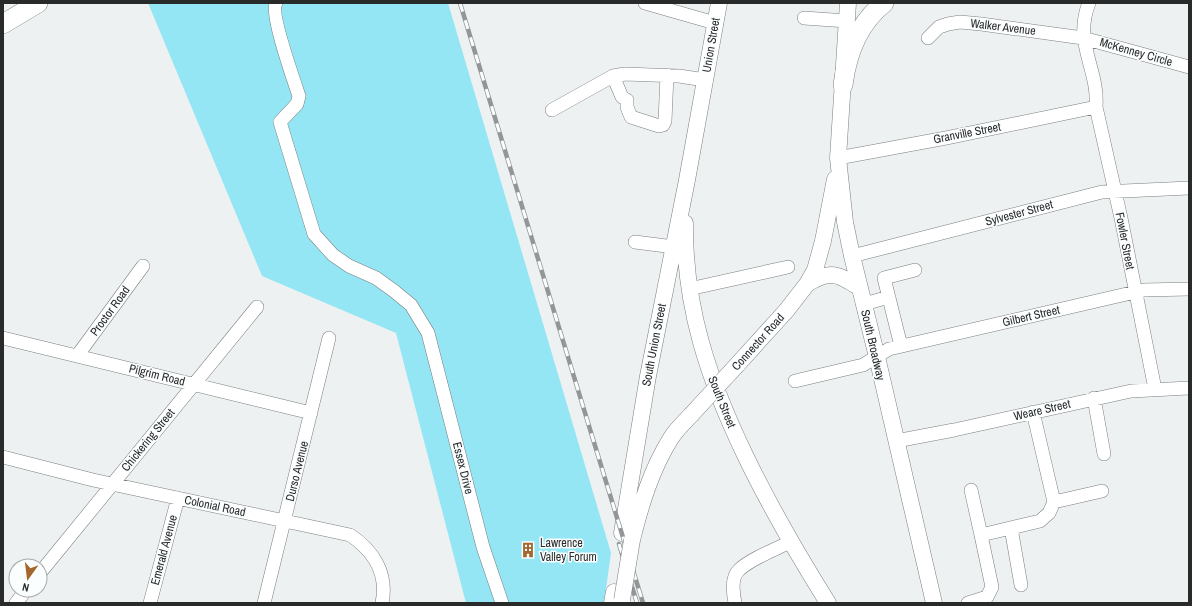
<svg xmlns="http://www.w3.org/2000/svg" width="1192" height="606" viewBox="0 0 1192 606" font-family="'Archivo Narrow',sans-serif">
	<rect width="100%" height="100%" fill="#edf1f2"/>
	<path fill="#94e6f4" d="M148,3H448L611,553L604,603H466L396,333L262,276Z"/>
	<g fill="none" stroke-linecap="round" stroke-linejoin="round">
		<defs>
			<path id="minor" d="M276,3C270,13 294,81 299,96L297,104L280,122L314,234L333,255L349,266L376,278L394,291L411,305L428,333L483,547L502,603
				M645,3L715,23
				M1089,3C1073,43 1099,69 1096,107L1121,218L1155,389
				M804,18L847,21
				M928,38L939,27L948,24L960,22L981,24L1083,38L1189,67
				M613,76L622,97L627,100V107L631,117L659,126L663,125L665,121L667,75
				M552,110L613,76L625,74L679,76L705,80
				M838,158L946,138L1096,107
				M635,242L674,247
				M852,256L1102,192L1189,188
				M689,289L788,267
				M864,304L889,297
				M3,338L311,413
				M901,346L884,278L915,270
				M77,356L143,266
				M795,381L863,365L889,349L1144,290L1189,289
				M1094,398L1104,454
				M896,441L954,430L1131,391L1189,388
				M3,457L93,480L350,535C374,551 388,574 382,603
				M971,490L981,535
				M1054,502L1102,491
				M1011,528L1021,585
				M40,573L257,307
				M16,603L26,590
				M150,603L178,498
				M264,603L329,338
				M735,603C733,593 731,577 739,570C750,559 776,549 790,542
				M968,603L987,597L992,587L981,535L1040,521L1049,513L1054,502L1033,412"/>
			<path id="major" d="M848,3L838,158L845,222L852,256L877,357L934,603
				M685,223C684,308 709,380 745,455C770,507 798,555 828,603
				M807,284C830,269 838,274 860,288
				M737,365L786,311L807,284L815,270L823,241L835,179
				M622,533L648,376L687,180L719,3
				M632,540C641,504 651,470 671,438C676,430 684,422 691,415
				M612,603L614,592"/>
			<path id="highway" d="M3,24L38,3
				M843,85C847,53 859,23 884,3"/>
		</defs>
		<use href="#minor" stroke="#7b7f80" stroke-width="14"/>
		<use href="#major" stroke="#7b7f80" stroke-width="17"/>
		<use href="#highway" stroke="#7b7f80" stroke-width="20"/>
		<use href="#minor" stroke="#fff" stroke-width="13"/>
		<use href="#major" stroke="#fff" stroke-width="16"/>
		<use href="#highway" stroke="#fff" stroke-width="19"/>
		<defs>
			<path id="rail" d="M460,3L643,603
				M619,544L637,603"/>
		</defs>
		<use href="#rail" stroke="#939697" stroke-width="4.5"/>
		<use href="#rail" stroke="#fbfeff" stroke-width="3" stroke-dasharray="9" stroke-linecap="butt"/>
		<defs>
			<path id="major-bridge" d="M691,415L737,365
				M622,600L632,540"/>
		</defs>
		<use href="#major-bridge" stroke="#7b7f80" stroke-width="17" stroke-linecap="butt"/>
		<use href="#major-bridge" stroke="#fff" stroke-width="16"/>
	</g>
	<defs>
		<symbol id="building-bare" viewBox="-9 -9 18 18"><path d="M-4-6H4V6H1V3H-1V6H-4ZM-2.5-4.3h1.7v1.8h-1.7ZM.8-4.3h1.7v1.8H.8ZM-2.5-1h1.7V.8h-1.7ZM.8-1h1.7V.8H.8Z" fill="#a5662d" stroke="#fbfeff" stroke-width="2.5" paint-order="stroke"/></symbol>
	</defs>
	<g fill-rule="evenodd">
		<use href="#building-bare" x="517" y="539" width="22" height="22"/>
	</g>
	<g text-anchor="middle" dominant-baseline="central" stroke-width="3" stroke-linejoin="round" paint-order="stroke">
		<g font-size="12" fill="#292b2b" stroke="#fbfeff">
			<text transform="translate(1003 27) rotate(7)">Walker Avenue</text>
			<text transform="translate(711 45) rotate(-80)">Union Street</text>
			<text transform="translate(1136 52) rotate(16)">McKenney Circle</text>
			<text transform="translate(967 133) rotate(-11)">Granville Street</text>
			<text transform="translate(1019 213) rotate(-15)">Sylvester Street</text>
			<text transform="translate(1125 241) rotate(79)">Fowler Street</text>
			<text transform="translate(110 311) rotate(-54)">Proctor Road</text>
			<text transform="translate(1031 316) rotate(-13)">Gilbert Street</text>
			<text transform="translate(758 342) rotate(-48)">Connector Road</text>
			<text transform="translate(654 345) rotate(-79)">South Union Street</text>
			<text transform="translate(873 345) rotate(77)">South Broadway</text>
			<text transform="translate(157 375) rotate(14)">Pilgrim Road</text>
			<text transform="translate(722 402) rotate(68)">South Street</text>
			<text transform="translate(1042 410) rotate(-13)">Weare Street</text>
			<text transform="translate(148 440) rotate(-51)">Chickering Street</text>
			<text transform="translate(463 468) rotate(76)">Essex Drive</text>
			<text transform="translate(297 471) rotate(-76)">Durso Avenue</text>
			<text transform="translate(215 506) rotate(12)">Colonial Road</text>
			<text transform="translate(164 550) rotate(-75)">Emerald Avenue</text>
		</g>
		<g font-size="12" fill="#292b2b" stroke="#fbfeff" text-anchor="start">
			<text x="540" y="543">Lawrence<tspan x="540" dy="14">Valley Forum</tspan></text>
		</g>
	</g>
	<rect width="1192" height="606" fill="none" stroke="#292b2b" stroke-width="8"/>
	<g transform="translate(28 578) rotate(194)"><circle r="19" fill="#fbfeff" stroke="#a7aaaa"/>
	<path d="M0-3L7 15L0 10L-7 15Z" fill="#a5662d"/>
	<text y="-6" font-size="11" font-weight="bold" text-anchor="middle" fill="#292b2b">N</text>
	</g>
</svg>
